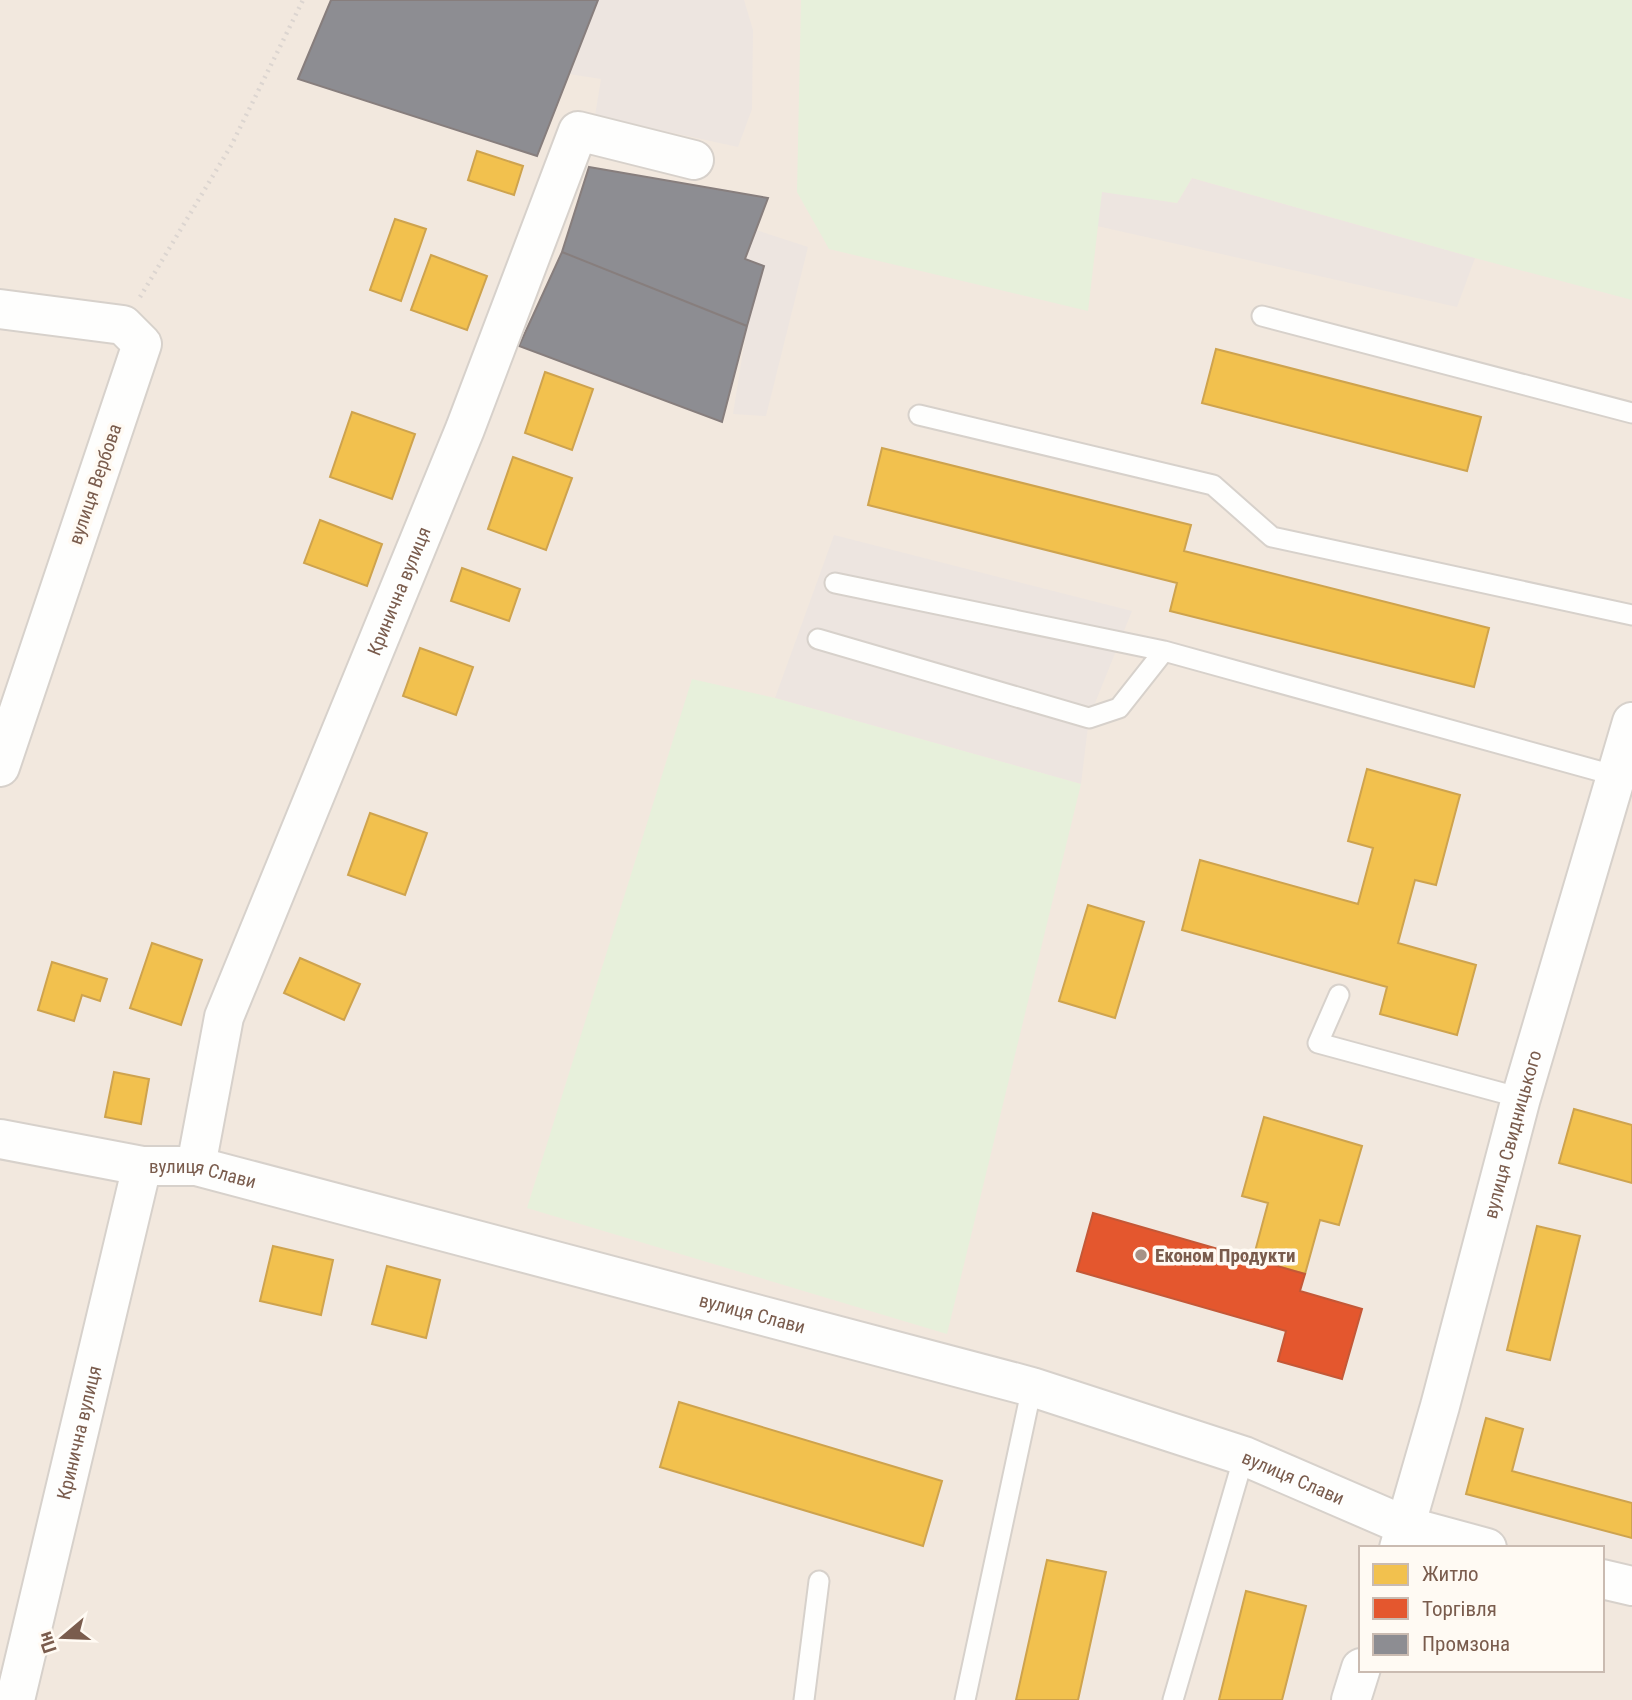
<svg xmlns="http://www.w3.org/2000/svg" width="1632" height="1700" viewBox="0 0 1632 1700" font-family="'Roboto Condensed',sans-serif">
	<rect width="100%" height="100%" fill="#f9f5f0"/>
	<path fill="#f2e8de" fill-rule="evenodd" d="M0,0H1632V1700H0ZM1361,1548H1602V1670H1361Z"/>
	<path fill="#ede5e0" d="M598,0H744L753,30L752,109L738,147L595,116L601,79L569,74Z
		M1192,178L1475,258L1457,307L1097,226L1102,191L1177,203Z
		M756,230L808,247L766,416L733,414L747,326L764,266L745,259Z
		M834,535L1132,611L1089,718L1081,784L775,698Z"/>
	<path fill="#e7f0db" d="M801,0H1632V300L1475,258L1192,178L1177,203L1102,192L1088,311L829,249L797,192Z
		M692,679L775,698L1081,784L947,1334L527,1208Z"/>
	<path fill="#f2c14e" stroke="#cea34e" stroke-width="2" d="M477,151L523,166L514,195L468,180Z
		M395,219L426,229L401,301L370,290Z
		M431,255L487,276L467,330L411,310Z
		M1216,349L1481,417L1467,471L1202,403Z
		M545,372L593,389L572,450L525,433Z
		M352,412L415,434L392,499L330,477Z
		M882,448L1191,525L1184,551L1489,628L1474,687L1170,611L1177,583L868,505Z
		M513,457L572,478L546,550L488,529Z
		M320,520L382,544L367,586L304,563Z
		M462,568L520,589L509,621L451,601Z
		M420,648L473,667L456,715L403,696Z
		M1367,769L1460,795L1436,885L1415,880L1398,943L1476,965L1457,1035L1380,1014L1387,987L1182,930L1200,860L1358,904L1373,848L1348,841Z
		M370,813L427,833L405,895L348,875Z
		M1088,905L1144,922L1115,1018L1059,1001Z
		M152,943L202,960L181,1025L130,1008Z
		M300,958L360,984L344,1020L284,993Z
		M52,962L107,979L100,1001L82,995L74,1021L38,1010Z
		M114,1072L149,1079L141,1124L105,1117Z
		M1574,1109L1632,1125V1183L1559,1163Z
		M1264,1117L1362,1146L1339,1225L1320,1220L1305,1274L1253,1259L1268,1203L1242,1196Z
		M1537,1226L1580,1236L1550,1360L1507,1350Z
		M273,1246L333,1260L321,1315L260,1301Z
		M387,1266L440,1280L426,1338L372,1324Z
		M679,1402L942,1481L923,1546L660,1467Z
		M1486,1418L1523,1429L1512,1471L1632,1503V1538L1466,1494Z
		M1047,1560L1106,1572L1078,1700H1016Z
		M1246,1591L1306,1606L1282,1700H1219Z"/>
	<path fill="#e4572e" stroke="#c45837" stroke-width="2" d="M1093,1213L1305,1274L1300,1291L1362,1309L1342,1379L1278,1361L1286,1331L1077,1271Z"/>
	<path fill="#8d8d92" stroke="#877e7d" stroke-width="2" d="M331,0H598L537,156L298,79Z
		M589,167L768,198L745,259L764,266L747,326L562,252Z
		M562,252L747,326L722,422L519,346Z"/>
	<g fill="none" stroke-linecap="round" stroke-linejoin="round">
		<defs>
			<path id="service" d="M1262,316L1632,413
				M919,415L1213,485L1272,537L1632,615
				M835,583L1164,651
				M818,639L1089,718L1119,708L1164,651L1617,776
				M1339,995L1318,1043L1521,1098
				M804,1700L819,1581
				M965,1700L1032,1387
				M1173,1700L1244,1456"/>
			<g id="minor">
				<path d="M0,309L123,325L142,344L0,767"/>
				<path id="s1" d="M0,1139L142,1166H196L1032,1387L1244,1456L1406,1526L1487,1548"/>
				<path id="s2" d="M196,1166L224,1017L465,429L578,131L694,160"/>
				<path id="s3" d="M1399,1548L1440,1406L1521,1098L1632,722"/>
				<path d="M1602,1579L1632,1586"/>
				<path id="s4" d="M15,1700L142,1166"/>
				<path d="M1351,1700L1361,1668"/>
			</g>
		</defs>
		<use href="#service" stroke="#d7d1cb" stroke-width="23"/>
		<use href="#minor" stroke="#d7d1cb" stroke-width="42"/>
		<path stroke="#dcd5d0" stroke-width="4.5" stroke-dasharray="2 5" stroke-linecap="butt" d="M140,297L232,144L303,0"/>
		<use href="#service" stroke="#fefefd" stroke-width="19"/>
		<use href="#minor" stroke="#fefefd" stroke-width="38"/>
	</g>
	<circle fill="#a69286" stroke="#fffaf3" stroke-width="2.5" cx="1141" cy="1255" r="7"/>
	<g text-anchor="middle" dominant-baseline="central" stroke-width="7" stroke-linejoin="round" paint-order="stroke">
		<g font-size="19" fill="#7a5c4d" stroke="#fffaf3">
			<text transform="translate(95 484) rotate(-71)">вулиця Вербова</text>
			<text stroke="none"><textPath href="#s2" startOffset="612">Кринична вулиця</textPath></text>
			<text stroke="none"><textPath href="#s3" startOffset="429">вулиця Свидницького</textPath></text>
			<text stroke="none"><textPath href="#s1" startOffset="206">вулиця Слави</textPath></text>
			<text stroke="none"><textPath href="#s1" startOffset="774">вулиця Слави</textPath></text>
			<text stroke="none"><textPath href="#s4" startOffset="275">Кринична вулиця</textPath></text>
			<text stroke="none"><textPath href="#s1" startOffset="1340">вулиця Слави</textPath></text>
		</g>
		<g font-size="19" font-weight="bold" fill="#7a5c4d" stroke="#fffaf3" text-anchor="start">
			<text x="1155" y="1255">Економ Продукти</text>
		</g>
	</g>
	<rect x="1359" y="1546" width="245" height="126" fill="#fffaf3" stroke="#cabbb1" stroke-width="2"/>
	<rect x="1373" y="1564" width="35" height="21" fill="#f2c14e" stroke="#cabbb1" stroke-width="2"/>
	<text x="1422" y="1581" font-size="21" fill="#7a5c4d">Житло</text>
	<rect x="1373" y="1598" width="35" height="21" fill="#e4572e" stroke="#cabbb1" stroke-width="2"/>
	<text x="1422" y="1616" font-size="21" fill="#7a5c4d">Торгівля</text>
	<rect x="1373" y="1634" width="35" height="21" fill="#8d8d92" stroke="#cabbb1" stroke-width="2"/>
	<text x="1422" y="1651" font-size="21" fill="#7a5c4d">Промзона</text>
	<g transform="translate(63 1637) rotate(251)" stroke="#fffaf3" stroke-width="5" paint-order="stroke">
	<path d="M0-5L12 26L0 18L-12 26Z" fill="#7a5c4d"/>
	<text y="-10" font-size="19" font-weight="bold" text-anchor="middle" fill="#7a5c4d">Пн</text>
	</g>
</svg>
